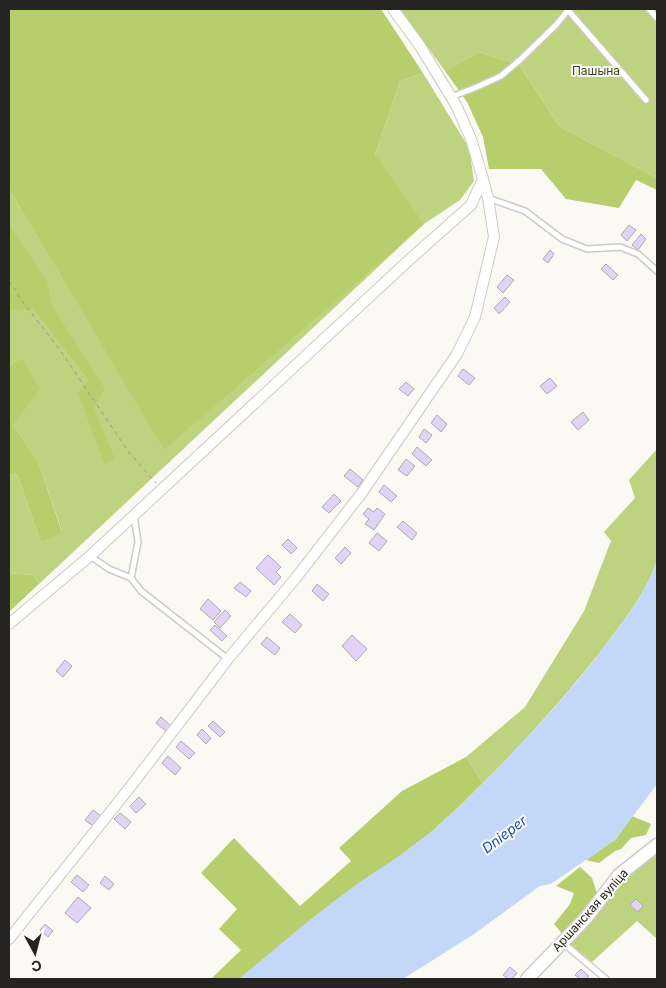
<svg xmlns="http://www.w3.org/2000/svg" width="666" height="988" viewBox="0 0 666 988" font-family="Inter,sans-serif">
	<rect width="100%" height="100%" fill="#fbf9f4"/>
	<path fill="#bed37f" d="M400,9H657V178L560,127L519,65L479,52L445,71Z
		M423,73L469,148L474,181L460,200L424,224L39,584L34,575L9,573V476L17,474L41,543L62,531L38,461L13,425L22,358L9,365V189L164,449L375,155L400,81Z
		M657,449V560C647,592 624,620 604,647C567,695 526,740 483,783L466,757L525,707L584,611L611,541L604,532L635,498L629,480Z
		M657,853V939L637,921L592,962L569,943L623,878L650,859Z"/>
	<path fill="#b7ce6d" d="M9,9H381L423,73L400,81L375,155L424,224L164,450L9,189Z
		M479,52L519,65L560,127L657,178V190L636,180L619,208L566,199L541,169H489L483,137L467,102L445,71Z
		M9,225L47,281L51,304L105,389L94,408L115,459L104,464L78,393L89,380L33,309L9,310Z
		M22,358L40,389L13,425L38,461L62,532L41,543L17,474L9,476V365Z
		M9,573L34,575L39,584L9,612Z
		M466,757L483,783L464,802L430,833L397,858L365,879L330,905L239,979H211L241,950L219,929L237,909L201,873L234,838L300,906L351,861L339,848L402,791Z
		M632,816L651,824L646,835L631,838L621,849L615,851L599,863L586,860L616,839Z
		M580,867L592,878L598,896L564,936L554,924L570,904L574,893L556,886Z"/>
	<path fill="#c3d8f8" d="M657,560V784L616,839L551,884L540,886L474,934L403,979H239C274,950 308,920 345,893C373,872 404,855 431,832C461,806 488,778 515,750C543,721 570,691 595,659C618,628 645,597 657,560Z"/>
	<path fill="#e1d3f6" stroke="#abaaae" d="M629,225L636,230L627,241L621,235Z
		M641,234L646,239L638,250L632,245Z
		M550,250L554,254L548,263L543,259Z
		M606,264L618,275L613,280L601,269Z
		M507,275L514,280L503,293L497,287Z
		M505,297L510,302L499,314L494,308Z
		M463,369L475,378L469,385L458,376Z
		M550,378L557,386L547,394L540,386Z
		M406,382L414,389L408,396L399,389Z
		M583,412L589,420L578,430L571,422Z
		M437,415L447,424L441,432L431,423Z
		M424,429L432,435L426,443L419,437Z
		M417,447L432,460L426,466L412,454Z
		M406,459L415,466L407,476L398,470Z
		M350,469L363,480L358,487L344,476Z
		M384,485L397,496L391,502L379,492Z
		M334,494L341,501L329,513L322,507Z
		M368,508L374,512L377,508L385,514L374,530L365,524L369,519L363,514Z
		M403,521L417,533L412,540L397,527Z
		M377,533L387,541L379,551L369,543Z
		M288,539L297,548L291,554L282,545Z
		M345,547L351,553L341,564L335,558Z
		M268,555L281,567L276,572L281,577L274,585L256,568Z
		M240,582L251,591L246,597L234,588Z
		M317,584L329,594L323,601L312,591Z
		M208,599L221,611L213,620L200,609Z
		M225,610L231,616L220,628L214,622Z
		M290,614L302,625L295,633L282,622Z
		M215,625L227,636L222,641L210,630Z
		M352,635L367,649L356,661L342,646Z
		M267,637L280,648L275,655L261,644Z
		M65,660L72,666L63,677L56,671Z
		M161,717L172,727L167,732L156,723Z
		M213,721L225,732L220,737L208,726Z
		M202,729L211,738L206,744L197,735Z
		M181,741L195,753L189,759L176,747Z
		M168,756L181,768L175,775L162,763Z
		M139,797L146,804L136,813L130,806Z
		M93,810L101,816L93,826L85,820Z
		M120,813L131,822L125,829L114,819Z
		M77,875L89,885L83,892L71,882Z
		M105,876L114,884L109,890L100,883Z
		M78,897L91,908L77,923L65,913Z
		M636,899L643,906L638,912L630,905Z
		M45,924L53,931L48,937L40,930Z
		M510,967L517,973L512,979H508L503,975Z
		M581,969L589,976L586,979H580L575,975Z"/>
	<g fill="none" stroke-linecap="round" stroke-linejoin="round">
		<defs>
			<path id="service" d="M567,9L646,100
				M649,9L657,18
				M451,97L477,87L501,76L521,59L556,25L569,9
				M488,198L525,211L562,239L587,249L620,247L638,254L657,271
				M90,556L109,569L131,578L141,591L228,659
				M131,578L138,542L134,515
				M563,943L606,979"/>
			<path id="minor" d="M9,624L90,556L408,261L471,205L483,179
				M9,939L131,786L228,659L295,579L361,494L457,354L475,317L494,237L488,198L483,179L471,139L456,105L420,46L393,9"/>
			<path id="tertiary" d="M527,979L586,918L619,875L657,845"/>
		</defs>
		<use href="#service" stroke="#cdcbc7" stroke-width="8"/>
		<use href="#minor" stroke="#cdcbc7" stroke-width="12"/>
		<use href="#tertiary" stroke="#cdcbc7" stroke-width="15"/>
		<path stroke="#9d9b98" stroke-width="1" stroke-dasharray="4 4" stroke-linecap="butt" d="M9,281L25,305L60,350L128,451L156,483"/>
		<use href="#service" stroke="#fff" stroke-width="5"/>
		<use href="#minor" stroke="#fff" stroke-width="10"/>
		<use href="#tertiary" stroke="#fff" stroke-width="12"/>
	</g>
	<g text-anchor="middle" dominant-baseline="central" stroke-width="4" stroke-linejoin="round" paint-order="stroke">
		<g font-size="12" fill="#3d461e" stroke="#fbf9f4">
			<text x="596" y="70">Пашына</text>
		</g>
		<g font-size="12" fill="#252423" stroke="#fbf9f4">
			<text transform="translate(590 910) rotate(-48)">Аршанская вуліца</text>
		</g>
		<g font-size="14" font-style="italic" fill="#1650a9" stroke="#fbf9f4">
			<text transform="translate(504 834) rotate(-37)">Dnieper</text>
		</g>
	</g>
	<rect width="666" height="988" fill="none" stroke="#252423" stroke-width="20"/>
	<g transform="translate(35 953) rotate(173)" stroke="#fbf9f4" stroke-width="4" paint-order="stroke">
	<path d="M0-4L9 19L0 12L-9 19Z" fill="#252423"/>
	<text y="-8" font-size="14" font-weight="bold" text-anchor="middle" fill="#252423">С</text>
	</g>
</svg>
